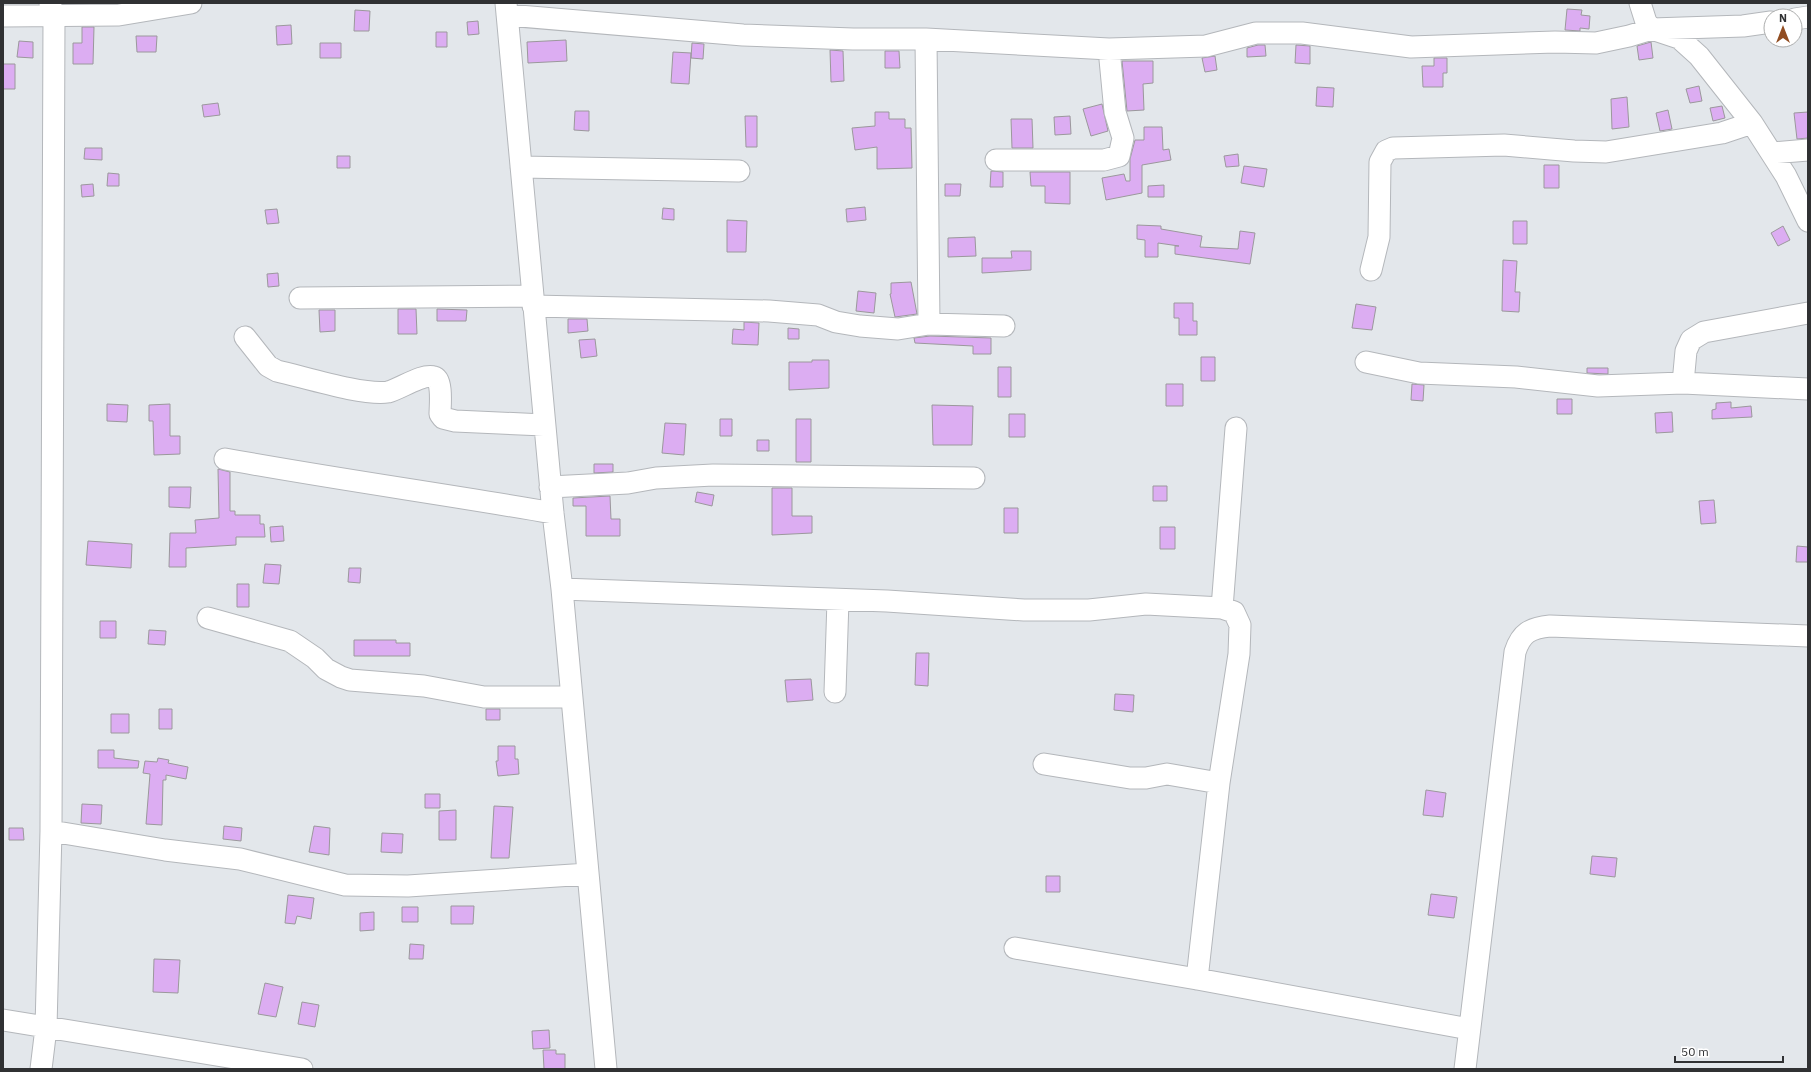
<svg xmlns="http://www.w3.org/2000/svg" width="1811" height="1072" viewBox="0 0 1811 1072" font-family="'IBM Plex Sans',sans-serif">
	<rect width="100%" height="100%" fill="#e3e7eb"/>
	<path fill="#dcadf2" stroke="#9b989c" d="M1567,9L1582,10L1581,15L1590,16L1589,29L1580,28V31L1565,30Z
		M355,10L370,11L369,31H354Z
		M478,21L479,34L468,35L467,22Z
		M291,25L292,44L277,45L276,26Z
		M82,27H94L93,64H73V43H82Z
		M436,32H447V47H436Z
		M136,36H157L156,52H137Z
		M566,40L567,61L528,63L527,42Z
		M19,41L33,42V58L17,57Z
		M1651,42L1653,58L1639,60L1637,46Z
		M320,43H341V58H320Z
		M692,43L704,44L703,59L691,58Z
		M1258,45H1265L1266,56L1247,57V48Z
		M1296,45L1310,46V64L1295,63Z
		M830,50L843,51L844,81L831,82Z
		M885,51H899L900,68H885Z
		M673,52L691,53L689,84L671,83Z
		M1215,56L1217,70L1205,72L1202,58Z
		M1434,58H1447V73H1443V87H1423L1422,66H1434Z
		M1122,61H1153V83L1143,84L1144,110L1127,111Z
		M3,64H15V89H3Z
		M1699,86L1702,101L1690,103L1686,89Z
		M1317,87L1334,88L1333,107L1316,106Z
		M1627,97L1629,127L1612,129L1611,99Z
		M218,103L220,115L204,117L202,105Z
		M1102,104L1108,131L1091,136L1083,109Z
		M1722,106L1725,118L1713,121L1710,108Z
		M1668,110L1672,129L1660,131L1656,113Z
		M575,111H589V131L574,130Z
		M875,112H889V119H905V128H911L912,168L877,169V147L855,150L852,128L875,126Z
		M1808,112V138L1797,139L1794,113Z
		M745,116H757V147H746Z
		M1070,116L1071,134L1055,135L1054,117Z
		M1011,119H1032L1033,148H1012Z
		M1144,127H1162L1163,150L1169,149L1171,160L1142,165V193L1106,200L1102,178L1124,174L1126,181H1130V159L1135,140H1144Z
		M85,148H102V160L84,159Z
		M1238,154L1239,166L1226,167L1224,156Z
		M337,156H350V168H337Z
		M1544,165H1559V188H1544Z
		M1244,166L1267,169L1264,187L1241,183Z
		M991,171L1003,172V187H990Z
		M1030,172H1070V204L1045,203V186H1031Z
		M108,173L119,174V186H107Z
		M93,184L94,196L82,197L81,185Z
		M945,184H961L960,196H945Z
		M1164,185V197H1148V186Z
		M865,207L866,220L847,222L846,209Z
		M663,208L674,209V220L662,219Z
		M277,209L279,223L267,224L265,210Z
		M727,220L747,221L746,252H727Z
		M1513,221H1527V244H1513Z
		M1137,225L1161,226V229L1202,236L1200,247L1238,249L1240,231L1255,233L1250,264L1175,254V246H1179L1158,243V257H1145V240L1137,239Z
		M1783,226L1790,240L1778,246L1771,233Z
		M975,237L976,256L948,257V238Z
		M1011,251H1031V270L982,273V258H1012Z
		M1503,260L1517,261L1515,292H1520L1519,312L1502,311Z
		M278,273L279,286L268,287L267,274Z
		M911,282L917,314L895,317L890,294H891V283Z
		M858,291L876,293L874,313L856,311Z
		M1174,303H1193V321H1197V335H1179V318H1174Z
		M1356,304L1376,307L1372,330L1352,328Z
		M398,309H416L417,334H398Z
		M437,309L467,310L466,321H437Z
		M319,310H335V331L320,332Z
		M568,319H587L588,331L568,333Z
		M744,322L759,323L758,345L732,344L733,329L744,330Z
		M788,328L799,329V339H788Z
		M930,336L991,338V354H973V346L915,343L914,338Z
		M595,339L597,356L581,358L579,340Z
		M1201,357H1215V381H1201Z
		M812,360H829V388L789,390V362H812Z
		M998,367H1011V397H998Z
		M1587,368H1608V374L1587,373Z
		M1166,384H1183V406H1166Z
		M1412,384L1424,385L1423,401L1411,400Z
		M1557,399H1572V414H1557Z
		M1731,402V408L1751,406L1752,417L1712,419V410L1716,409V403Z
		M107,404L128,405L127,422L107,421Z
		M170,404V436H180V454L154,455L153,421H149V405Z
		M932,405L973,406L972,445H933Z
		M1672,412L1673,432L1656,433L1655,413Z
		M1009,414H1025V437H1009Z
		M720,419H732V436H720Z
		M796,419H811V462H796Z
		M665,423L686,424L684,455L662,453Z
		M757,440H769V451H757Z
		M594,464H613V472L594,473Z
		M218,469L230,472V511H235V515H260V524H264L265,537H236V545L186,548V567H169L170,533H196L195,520L219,518Z
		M1153,486H1167V501H1153Z
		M169,487H191L190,508L169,507Z
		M772,488H792V516H812V533L772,535Z
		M697,492L714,495L712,506L695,502Z
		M610,496L611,519H620V536H586V506H573V498Z
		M1714,500L1716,523L1701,524L1699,501Z
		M1004,508H1018V533H1004Z
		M283,526L284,541L271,542L270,527Z
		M1160,527H1175V549H1160Z
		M88,541L132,544L131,568L86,565Z
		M1797,546L1808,547V562H1796Z
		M265,564L281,565L279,584L263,583Z
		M349,568H361L360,583L348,582Z
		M237,584H249V607H237Z
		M100,621H116V638H100Z
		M149,630L166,631L165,645L148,644Z
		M354,640H396V643H410V656H354Z
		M916,653H929L928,686L915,685Z
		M811,679L813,700L787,702L785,680Z
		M1115,694L1134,695L1133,712L1114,710Z
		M159,709H172V729H159Z
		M486,709H500V720H486Z
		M111,714H129V733H111Z
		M498,746H515V759H518L519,774L498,776L496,761H498Z
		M98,750H114V758L139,761L138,768H98Z
		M158,758L169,760L168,763L188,767L186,779L166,775V780H163L162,825L146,824L150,774L143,773L145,761L157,762Z
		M1426,790L1446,793L1443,817L1423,815Z
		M425,794H440V808H425Z
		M82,804L102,805L101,824L81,823Z
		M494,806L513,807L509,858H491Z
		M456,810V840H439V811Z
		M224,826L242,828L241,841L223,839Z
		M314,826L330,828L329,855L309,852Z
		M9,828H23L24,840H9Z
		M382,833L403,834L402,853L381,852Z
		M1592,856L1617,858L1615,877L1590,874Z
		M1046,876H1060V892H1046Z
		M1431,894L1457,897L1454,918L1428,915Z
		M288,895L314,898L311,919L297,916L295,924L285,923Z
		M451,906H474L473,924H451Z
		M402,907H418V922H402Z
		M374,912V930L360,931V913Z
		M410,944L424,945L423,959H409Z
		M154,959L180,960L178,993L153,992Z
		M265,983L283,987L276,1017L258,1014Z
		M302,1002L319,1005L315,1027L298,1024Z
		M549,1030L550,1048L533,1049L532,1031Z
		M543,1050H556V1054H565V1069H544Z"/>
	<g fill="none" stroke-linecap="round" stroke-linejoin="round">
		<defs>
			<path id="minor" d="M506,3L553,513L562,589L606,1069
				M1640,3L1646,22L1652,29L1679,38L1699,56L1752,123L1786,176L1808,221
				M507,15L743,35L853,39H926L1109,49L1206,46L1256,33H1302L1411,47L1555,42L1596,43L1629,36L1652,29L1743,26L1771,22
				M3,16L119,15L191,3
				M1795,19L1808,17
				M926,39L929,324
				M1772,153L1808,150
				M996,160H1104L1119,156L1123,138L1115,112L1109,49
				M521,167L739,171
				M1371,270L1379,237L1380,162L1386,151L1393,148L1504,145L1574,151L1606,152L1722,133L1752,123
				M300,298L532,296
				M533,306L769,311L818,315L836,322L860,326L898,329L929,324L1004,326
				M1808,313L1704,332L1691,340L1686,351L1683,383L1808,389
				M245,337L268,366L277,371C304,377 364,396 388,392C400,389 423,373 434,377C443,379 440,407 440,414L443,418L455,421L544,425
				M1366,362L1419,373L1516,377L1598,386L1683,383
				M225,459C334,479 444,494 553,513
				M550,487L628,483L656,478L713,475L974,478
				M562,589L887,601L1024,610H1089L1146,604L1222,608L1234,612L1240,625L1239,654L1219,783L1197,979
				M1222,608L1236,428
				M208,618L290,641L315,658L326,669L341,677L350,680L424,686L484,697H571
				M835,692L838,600
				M1044,764L1130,778H1146L1167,774L1219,783
				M51,831L165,850L240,859L345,885L408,886L588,874
				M1015,948L1197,979L1469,1029
				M3,1020L302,1069
				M41,1069L46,1028L51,831L54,17L50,3
				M1465,1069L1515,652C1521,633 1530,628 1550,626L1808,636"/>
		</defs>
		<use href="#minor" stroke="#b4b7bb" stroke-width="23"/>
		<use href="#minor" stroke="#fff" stroke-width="21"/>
	</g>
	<rect width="1811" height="1072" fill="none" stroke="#303133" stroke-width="8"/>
	<g transform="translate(1783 28)"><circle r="19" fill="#ffffff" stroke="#acadad"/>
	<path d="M0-3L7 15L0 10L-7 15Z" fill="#914d21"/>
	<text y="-6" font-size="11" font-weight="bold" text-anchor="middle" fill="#303133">N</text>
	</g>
	<path d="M1675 1056v6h108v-6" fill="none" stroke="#303133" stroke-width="2"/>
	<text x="1681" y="1056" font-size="12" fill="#303133" stroke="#ffffff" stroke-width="3" paint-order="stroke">50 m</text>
</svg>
